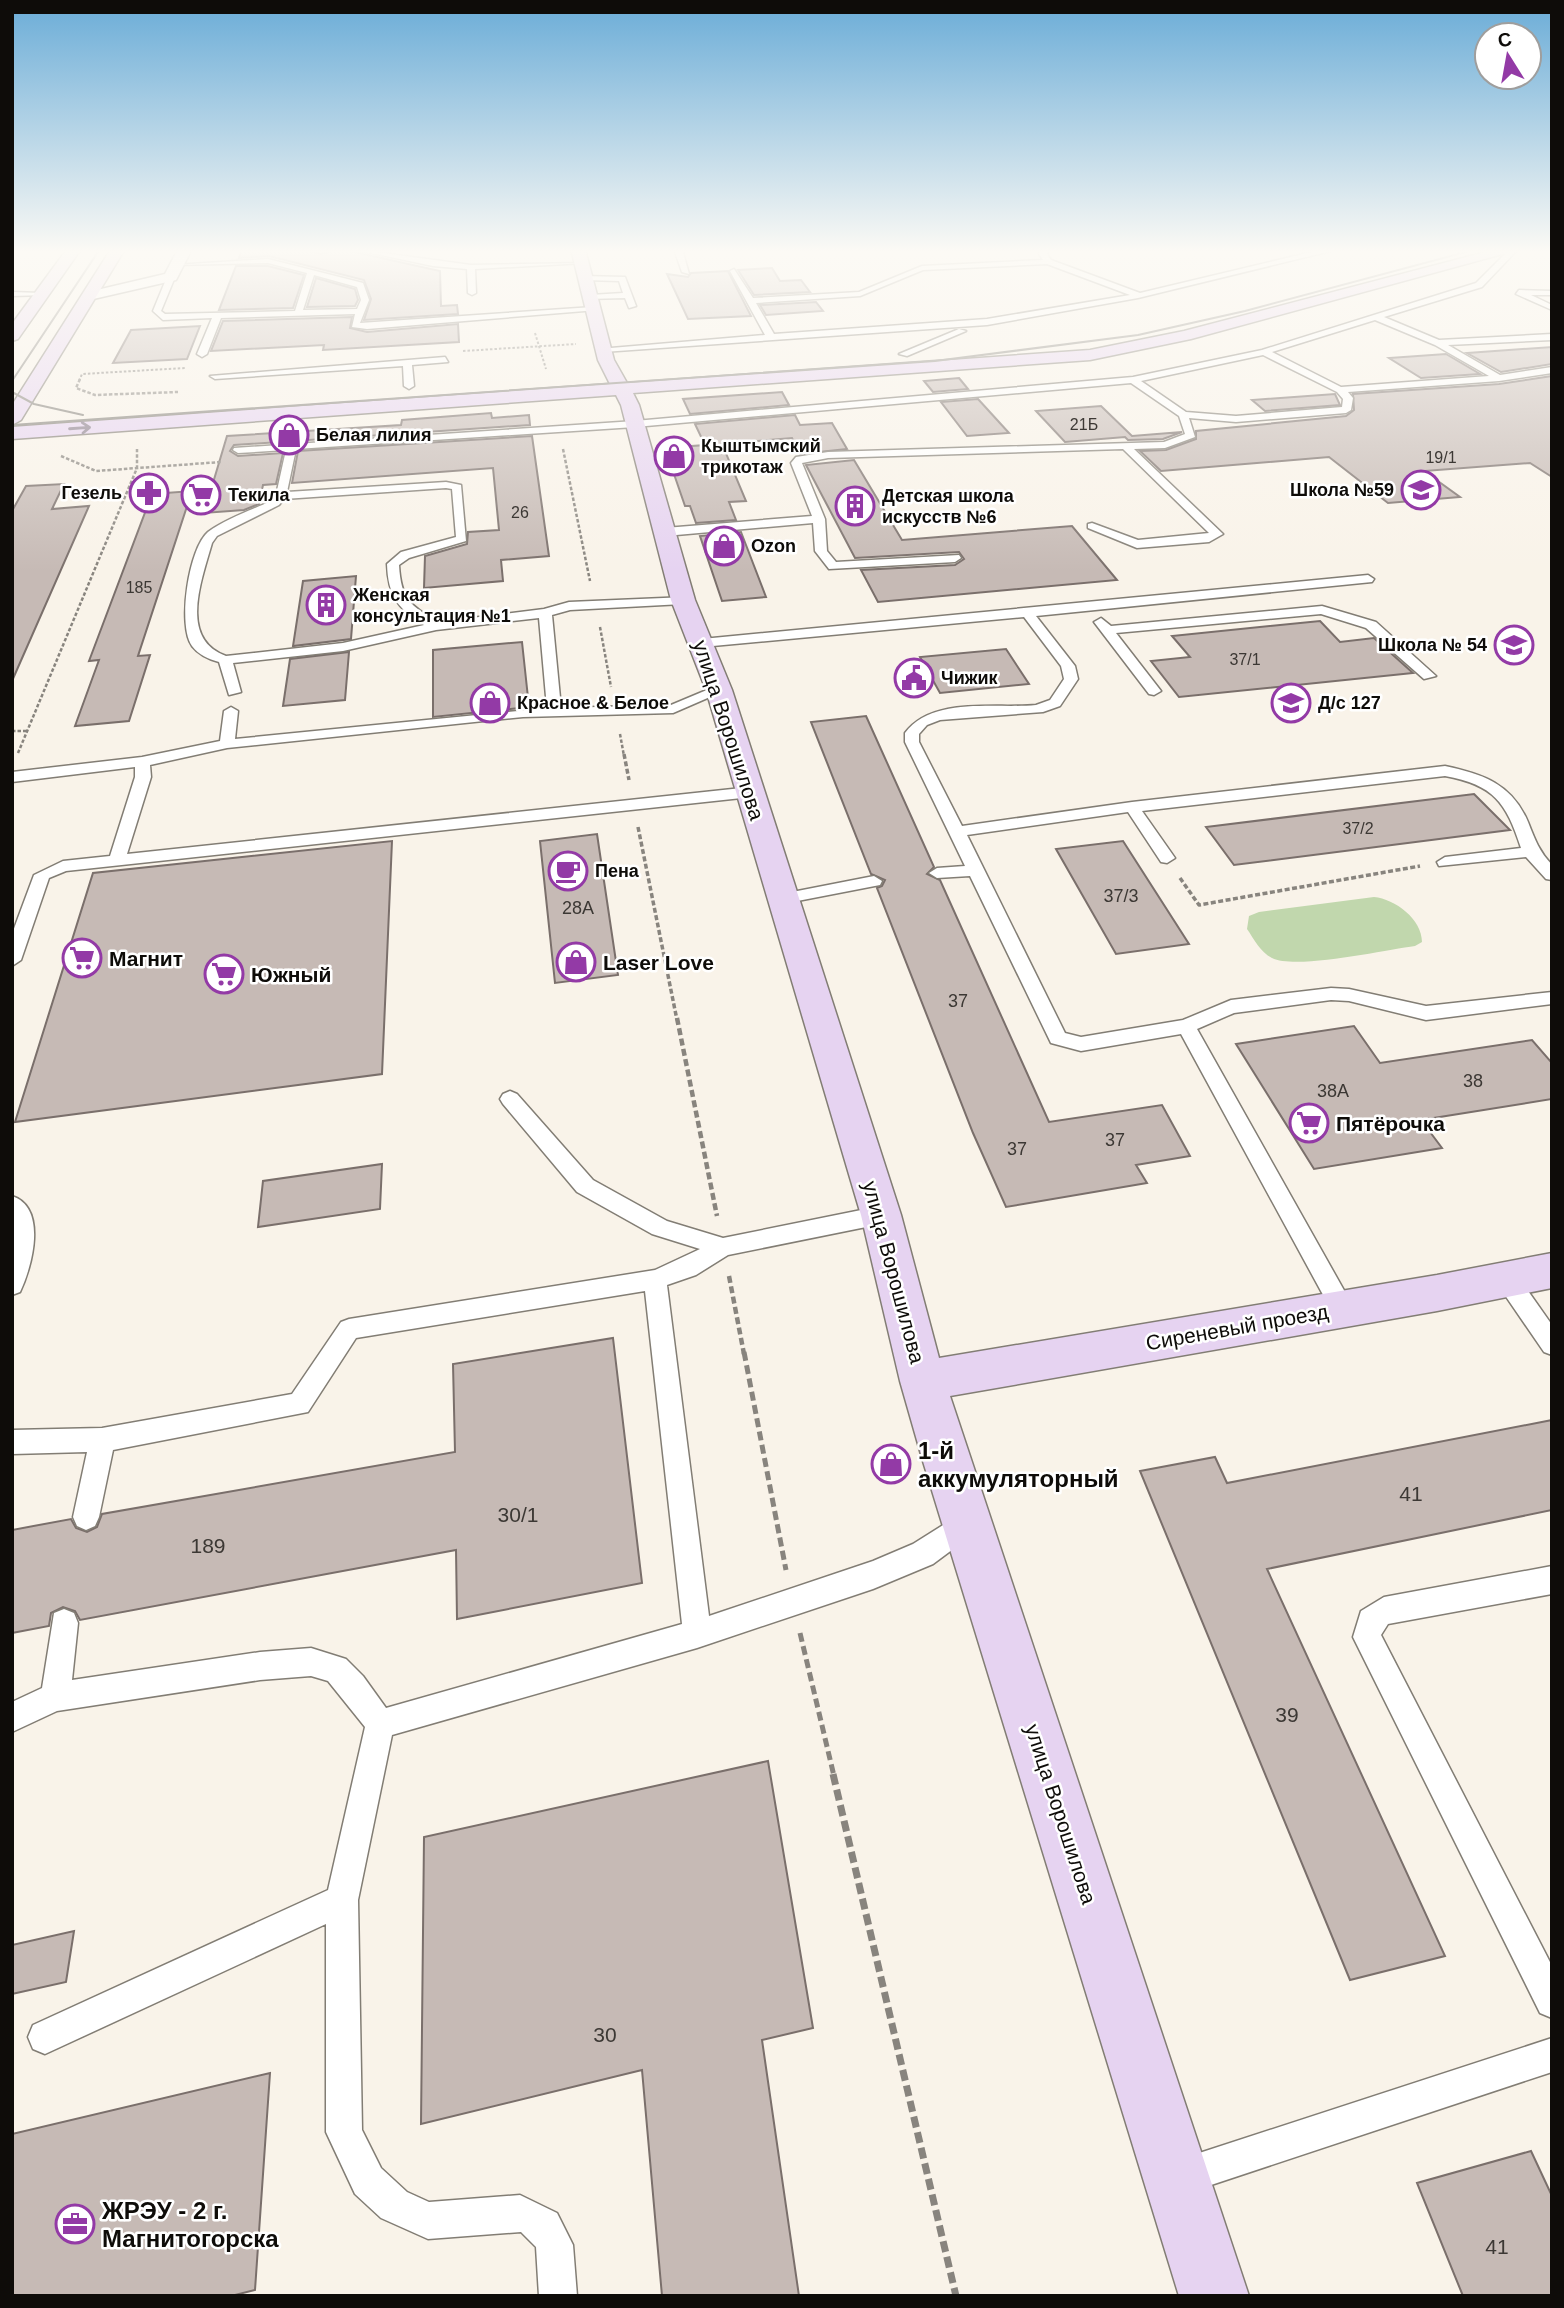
<svg xmlns="http://www.w3.org/2000/svg" width="1564" height="2308" viewBox="0 0 1564 2308" font-family="Helvetica,sans-serif">
	<rect width="100%" height="100%" fill="#f9f3e9"/>
	<path fill="#c1d7ad" d="M1374,897C1395,899 1422,919 1422,942L1415,946C1385,950 1296,970 1272,958C1260,952 1254,939 1247,929L1249,916L1259,912Z"/>
	<path fill="#c6bab5" stroke="#7a6f6b" stroke-width="2" d="M242,249H301L321,254L341,249L440,271L441,306L457,305L458,314L364,320L371,299L364,280L269,256L239,258Z
		M236,266H268L304,275L293,308L219,310Z
		M772,268L780,281L801,280L810,292L754,295L738,270Z
		M728,271L751,316L688,319L667,274L688,277L691,273Z
		M316,278L355,289L358,300L355,306L307,307Z
		M816,302L823,311L766,315L760,305Z
		M352,317L350,328L367,332L458,324L459,342L323,350L324,345L211,351L223,321Z
		M200,326L187,359L113,363L131,330Z
		M1552,347V364L1501,372L1467,353Z
		M1446,354L1480,374L1421,378L1389,358Z
		M1552,376V477L1530,463L1424,471L1460,497L1388,503L1329,457L1161,471L1140,451L1166,450L1196,439V431L1346,416L1354,410L1353,394L1499,384Z
		M959,378L968,389L933,392L924,381Z
		M782,392L789,405L690,414L683,399Z
		M1335,394L1340,405L1265,411L1252,400Z
		M978,399L1009,433L967,436L941,402Z
		M1101,406L1132,436L1182,432L1163,439L1128,440L1125,437L1065,442L1036,411Z
		M491,413L492,418L529,415L530,425L234,445L230,451L238,456L283,453L276,484L263,485L259,504L244,510L204,513L227,436L401,425L402,420Z
		M795,415L800,425L832,423L847,449L800,454L792,438L722,444L746,501L729,502L736,520L696,523L690,506H685L665,448L705,445L695,424Z
		M532,436L549,556L501,560L503,581L424,588L425,556L467,544L468,532L499,530L493,468L292,483L298,451Z
		M854,460L902,540L1072,526L1117,580L878,602L861,570L955,565L964,559L959,552L855,558L806,465Z
		M64,484L52,509L89,506L12,681V511L26,486Z
		M192,491L138,656L150,655L129,721L75,726L99,660L89,661L152,494Z
		M741,532L766,597L722,601L700,536Z
		M356,576L351,639L293,646L303,581Z
		M1320,621L1340,642L1374,638L1413,673L1179,697L1151,661L1190,657L1172,636Z
		M522,642L529,707L433,717V650Z
		M1006,649L1029,684L940,693L920,657Z
		M349,652L345,700L283,706L290,659Z
		M866,716L934,867L927,874L940,880L1049,1122L1162,1105L1190,1156L1136,1165L1147,1183L1006,1207L973,1133L877,888L882,886L885,880L871,874L811,722Z
		M1474,794L1510,830L1234,865L1206,827Z
		M597,834L618,975L555,983L540,841Z
		M392,841L382,1074L15,1122L93,873Z
		M1123,841L1189,944L1116,954L1056,849Z
		M1354,1026L1380,1063L1532,1040L1552,1063V1099L1421,1120L1442,1148L1314,1169L1236,1044Z
		M382,1164L380,1209L258,1227L263,1181Z
		M613,1338L642,1583L457,1619L456,1550L80,1620L75,1611L63,1607L51,1613L49,1626L12,1633V1530L71,1519L76,1528L87,1532L97,1527L102,1514L455,1452L453,1364Z
		M1552,1420V1510L1267,1569L1445,1956L1350,1980L1140,1471L1215,1457L1227,1483Z
		M768,1761L813,2028L762,2040L799,2296H662L642,2070L421,2124L424,1837Z
		M74,1931L66,1982L12,1994V1945Z
		M270,2073L255,2290L231,2296H12V2134Z
		M1531,2151L1552,2196V2296H1463L1417,2183Z"/>
	<g fill="none" stroke-linecap="round" stroke-linejoin="round">
		<defs>
			<path id="lane" d="M353,249L471,265L585,263L475,269L476,293L472,295L468,293L467,269L433,266Z
				M674,249H682L689,274L682,272Z
				M1042,249H1050L1047,254L1051,260L1140,293L1324,249H1339L1138,298L987,325L603,352L599,349L765,335L730,271L734,269L753,298L859,292L922,266L1043,260L1039,254ZM1047,264L1130,295L987,319L774,334L756,303L860,296L923,270Z
				M1510,249H1518L1482,287L1384,317L1439,340L1552,334V340L1448,345L1500,375L1552,367V373L1499,381L1348,392L1353,398L1351,410L1346,413L1236,422L1189,418L1195,437L1165,448L1134,449L1223,534L1209,542L1137,548L1088,528V524L1092,523L1138,540L1209,533L1123,449L828,458L802,463L825,519L827,551L836,562L959,555L961,558L955,562L829,569L815,551L813,523L665,536L659,532L665,528L812,516L791,463L796,457L828,452L1164,442L1185,434L1179,416L1131,383L635,427L296,449L287,492L446,482L461,485L466,541L409,558L399,565C401,600 410,605 438,622L544,609L569,602L687,597V603L683,604L570,610L552,615L561,708L671,705L714,687L726,690L673,713L523,717L227,748L150,765L151,777L127,854L751,787L759,792L751,797L66,871L49,878L21,960L12,966V934L34,875L63,861L110,856L135,777V767L12,782V772L142,757L220,741L224,711L231,707L238,711L235,739L547,708L539,618L436,630L343,651L233,663L241,692L229,695L219,662C208,659 199,655 192,646C177,625 189,548 208,532C225,519 252,510 271,501L276,495L286,450L238,453L233,450L234,448L635,421L1133,377L1262,350L1476,283ZM1375,320L1435,345L1489,376L1341,387L1272,352ZM1263,355L1337,392L1343,399L1342,407L1236,416L1186,412L1141,381ZM446,488L452,489L456,537L401,552L387,564C388,596 398,609 424,625L343,643L226,656C178,639 202,579 212,543L217,536L279,505L284,499Z
				M268,259L363,283L369,300L360,323L593,307L597,310L367,329L352,327L355,314L221,318L207,354L202,357L197,354L212,318L163,320L153,311L167,277L171,275L175,277L161,311L165,314L295,311L307,273L268,263L174,265ZM314,275L357,287L361,300L357,309L303,310Z
				M582,276L625,277L636,306L629,308L625,298L587,299L590,295L623,293L619,281L585,280Z
				M1519,290L1552,291V295H1531L1552,305V310L1516,294Z
				M12,292L41,293L45,295L12,296Z
				M959,329L966,331L907,356L899,354Z
				M445,357L448,362L412,365L414,386L409,389L404,386L403,366L215,379L210,376Z
				M1368,575L1374,579L1372,582L1036,616L1075,666L1078,679L1060,706L1043,712L940,720L927,725L919,734V742L962,826L1132,802L1445,766C1483,774 1512,784 1528,822C1535,840 1539,851 1552,865V880L1546,879L1526,857L1439,866L1437,862L1445,857L1521,848C1506,802 1494,785 1445,776L1142,811L1175,858L1167,863L1161,862L1128,812L967,835L1065,1033L1081,1037L1183,1020L1231,1000L1331,988L1349,989L1426,1006L1552,992V1004L1426,1020L1349,1001L1331,1000L1234,1013L1197,1029L1350,1301L1354,1308L1350,1315L1342,1318L1334,1315L1181,1034L1081,1051L1051,1043L970,876L937,878L929,873L937,868L965,866L905,742V733C933,696 995,709 1036,705L1050,700L1064,679L1061,666L1024,617L702,647L695,643L702,639Z
				M1322,606L1376,622L1436,676L1424,679L1366,628L1321,614L1116,633L1161,691L1154,695L1149,694L1094,622L1101,618L1111,626Z
				M874,876L882,881L880,885L782,904L773,899L782,894Z
				M510,1091L517,1094L593,1180L667,1221L723,1238L881,1206L889,1209L892,1215L889,1221L881,1224L728,1255L696,1275L667,1285L709,1616L873,1561L913,1544L967,1510L976,1514L980,1523L976,1532L933,1564L873,1589L697,1648L392,1735L358,1900L362,2130L381,2168L407,2192L429,2202L520,2195L557,2213L573,2245L577,2296H539L536,2247L521,2232L428,2239L381,2218L355,2194L326,2132V1924L45,2054L33,2049L28,2037L33,2025L328,1890L365,1727L328,1681L311,1676L260,1680L57,1711L12,1732V1702L42,1688L54,1613L64,1609L74,1613L78,1623L72,1680L260,1652L311,1648L346,1659L363,1676L386,1708L682,1624L645,1291L356,1338L308,1412L113,1450L99,1517L95,1526L86,1530L77,1526L73,1517L87,1452L12,1454V1430L102,1428L292,1394L341,1322L349,1319L655,1270L700,1249L652,1234L577,1192L503,1104L500,1099L503,1094Z
				M12,1196C48,1208 32,1267 20,1292L12,1295Z
				M1506,1268L1514,1271L1552,1325V1355L1544,1352L1498,1285L1495,1278L1498,1271Z
				M1552,1566V1594L1388,1624L1381,1635L1552,1966V2018L1540,2013L1353,1637L1361,1611L1384,1597Z
				M1552,2038V2072L1181,2195L1168,2190L1163,2177L1168,2164L1181,2159Z"/>
			<path id="street" d="M178,249H192L176,280L89,300L82,296L84,293L165,274Z"/>
			<path id="secondary" d="M67,249H81L18,339L12,341V324Z
				M111,249H125L21,420L12,425V405Z
				M571,249H585L614,360L627,383L1090,350L1184,331L1497,249H1521L1191,339L1090,360L633,393L639,405L695,600L732,690L901,1215L939,1358L1437,1275L1552,1253V1288L1437,1311L950,1396L1249,2296H1179L922,1458L900,1381L861,1215L706,690L671,600L621,405L616,395L12,439V427L610,384L598,360Z"/>
		</defs>
		<use href="#lane" stroke="#827d74" stroke-width="3"/>
		<use href="#street" stroke="#827d74" stroke-width="3"/>
		<use href="#secondary" stroke="#827d74" stroke-width="3"/>
		<path stroke="#88847e" stroke-width="2" stroke-dasharray="2.5 2" stroke-linecap="butt" d="M535,333L546,369
			M463,351L576,344
			M79,381L82,374L185,368"/>
		<path stroke="#88847e" stroke-width="2.5" stroke-dasharray="3.5 2" stroke-linecap="butt" d="M80,379L76,388L95,395L178,392
			M563,449L590,581
			M61,456L96,471L221,462
			M600,627L611,687
			M12,731H27
			M620,734L624,756
			M18,753L137,468V449"/>
		<path stroke="#88847e" stroke-width="3.5" stroke-dasharray="5 2.5" stroke-linecap="butt" d="M624,754L629,780
			M638,827L677,1020
			M1180,878L1199,905L1420,866"/>
		<path stroke="#88847e" stroke-width="4.5" stroke-dasharray="7 3.5" stroke-linecap="butt" d="M677,1018L717,1216
			M729,1276L744,1354"/>
		<path stroke="#88847e" stroke-width="5" stroke-dasharray="9 4.5" stroke-linecap="butt" d="M744,1352L786,1570
			M800,1633L834,1776"/>
		<path stroke="#88847e" stroke-width="7" stroke-dasharray="11 5" stroke-linecap="butt" d="M833,1774L956,2296"/>
		<use href="#lane" fill="#fff" fill-rule="evenodd"/>
		<use href="#street" fill="#fff" fill-rule="evenodd"/>
		<use href="#secondary" fill="#e6d3f1" fill-rule="evenodd"/>
		<path stroke="#837f78" stroke-width="2" d="M12,381L100,249
			M12,392L34,404L83,415
			M12,425L935,361L1138,335L1245,311L1477,249"/>
	</g>
	<defs><path id="oneway-shaft" d="M-6 0H5M1.5-3L5.5 0L1.5 3" fill="none" stroke-width="1.6" stroke-linecap="round" stroke-linejoin="round" transform="scale(1.75)"/></defs>
	<use stroke="#857989" href="#oneway-shaft" transform="translate(80 428) rotate(-4)"/>
	<linearGradient id="sky" x2="0" y2="1"><stop stop-color="#6aacd7"/><stop offset="0.44" stop-color="#fcfaf5"/><stop offset="1" stop-color="#fcfaf5" stop-opacity="0"/></linearGradient>
	<rect width="1564" height="572" fill="url(#sky)"/>
	<defs>
		<symbol id="shop-ring" viewBox="-11 -11 22 22"><circle r="9.5" fill="#fff" stroke="#933aa6" stroke-width="1.5"/><path d="M-5-2.5h2.3a2.7 3.5 0 0 1 5.4 0H5L5.5 6h-11ZM-1.5-2.5h3a1.5 2.3 0 0 0-3 0Z" fill="#933aa6"/></symbol>
		<symbol id="school-ring" viewBox="-11 -11 22 22"><circle r="9.5" fill="#fff" stroke="#933aa6" stroke-width="1.5"/><path d="M0-5L7-2L0 1L-7-2ZM-4 1L0 2.5L4 1V4Q0 6-4 4Z" fill="#933aa6"/></symbol>
		<symbol id="pharmacy-ring" viewBox="-11 -11 22 22"><circle r="9.5" fill="#fff" stroke="#933aa6" stroke-width="1.5"/><path d="M-2-6h4v4h4v4h-4v4h-4v-4h-4v-4h4Z" fill="#933aa6"/></symbol>
		<symbol id="supermarket-ring" viewBox="-11 -11 22 22"><circle r="9.5" fill="#fff" stroke="#933aa6" stroke-width="1.5"/><path d="M-6-5.5h2.5l.6 2H6L4.5 2H-2.5L-4.4-4H-6ZM-1.5 3.2a1.3 1.3 0 1 0 .1 0ZM3 3.2a1.3 1.3 0 1 0 .1 0Z" fill="#933aa6"/></symbol>
		<symbol id="building-ring" viewBox="-11 -11 22 22"><circle r="9.5" fill="#fff" stroke="#933aa6" stroke-width="1.5"/><path d="M-4-6H4V6H1V3H-1V6H-4ZM-2.5-4.3h1.7v1.8h-1.7ZM.8-4.3h1.7v1.8H.8ZM-2.5-1h1.7V.8h-1.7ZM.8-1h1.7V.8H.8Z" fill="#933aa6"/></symbol>
		<symbol id="civic-ring" viewBox="-11 -11 22 22"><circle r="9.5" fill="#fff" stroke="#933aa6" stroke-width="1.5"/><path d="M-.6-6.5H3V-4.5H.6V-3L4-1V1h2V6H-6V1h2V-1L-.6-3ZM-1.2 2.5V6h2.4V2.5Z" fill="#933aa6"/></symbol>
		<symbol id="cafe-ring" viewBox="-11 -11 22 22"><circle r="9.5" fill="#fff" stroke="#933aa6" stroke-width="1.5"/><path d="M-5.5-4.5H6V0H3Q3 3.5 0 3.5H-2.5Q-5.5 3.5-5.5 0ZM3-3.2v2h1.7v-2ZM-6 4.5H4V6H-6Z" fill="#933aa6"/></symbol>
		<symbol id="office-ring" viewBox="-11 -11 22 22"><circle r="9.5" fill="#fff" stroke="#933aa6" stroke-width="1.5"/><path d="M-6-3h4V-5.5h4V-3h4V5H-6ZM-1-4.5V-3h2v-1.5ZM-6 0V1H6V0Z" fill="#933aa6"/></symbol>
	</defs>
	<g fill-rule="evenodd">
		<use href="#shop-ring" x="267" y="413" width="44" height="44"/>
		<use href="#shop-ring" x="652" y="434" width="44" height="44"/>
		<use href="#school-ring" x="1399" y="468" width="44" height="44"/>
		<use href="#pharmacy-ring" x="127" y="471" width="44" height="44"/>
		<use href="#supermarket-ring" x="179" y="473" width="44" height="44"/>
		<use href="#building-ring" x="833" y="484" width="44" height="44"/>
		<use href="#shop-ring" x="702" y="524" width="44" height="44"/>
		<use href="#building-ring" x="304" y="583" width="44" height="44"/>
		<use href="#school-ring" x="1492" y="623" width="44" height="44"/>
		<use href="#civic-ring" x="892" y="656" width="44" height="44"/>
		<use href="#shop-ring" x="468" y="681" width="44" height="44"/>
		<use href="#school-ring" x="1269" y="681" width="44" height="44"/>
		<use href="#cafe-ring" x="546" y="849" width="44" height="44"/>
		<use href="#supermarket-ring" x="60" y="936" width="44" height="44"/>
		<use href="#shop-ring" x="554" y="940" width="44" height="44"/>
		<use href="#supermarket-ring" x="202" y="952" width="44" height="44"/>
		<use href="#supermarket-ring" x="1287" y="1101" width="44" height="44"/>
		<use href="#shop-ring" x="869" y="1442" width="44" height="44"/>
		<use href="#office-ring" x="53" y="2202" width="44" height="44"/>
	</g>
	<g text-anchor="middle" dominant-baseline="central" stroke-width="5" stroke-linejoin="round" paint-order="stroke">
		<g font-size="16" fill="#3c3834">
			<text x="1084" y="424">21Б</text>
			<text x="1441" y="457">19/1</text>
			<text x="520" y="512">26</text>
			<text x="139" y="587">185</text>
			<text x="1245" y="659">37/1</text>
			<text x="1358" y="828">37/2</text>
		</g>
		<g font-size="18" font-weight="bold" fill="#0e0c09" stroke="#fff" text-anchor="start">
			<text x="316" y="435">Белая лилия</text>
			<text x="701" y="446">Кыштымский<tspan x="701" dy="21">трикотаж</tspan></text>
			<text x="1394" y="490" text-anchor="end">Школа №59</text>
			<text x="122" y="493" text-anchor="end">Гезель</text>
			<text x="228" y="495">Текила</text>
			<text x="882" y="496">Детская школа<tspan x="882" dy="21">искусств №6</tspan></text>
			<text x="751" y="546">Ozon</text>
			<text x="353" y="595">Женская<tspan x="353" dy="21">консультация №1</tspan></text>
			<text x="1487" y="645" text-anchor="end">Школа № 54</text>
			<text x="941" y="678">Чижик</text>
			<text x="517" y="703">Красное &amp; Белое</text>
			<text x="1318" y="703">Д/с 127</text>
			<text x="595" y="871">Пена</text>
		</g>
		<g font-size="18" fill="#3c3834">
			<text x="1121" y="896">37/3</text>
			<text x="578" y="908">28А</text>
			<text x="958" y="1001">37</text>
			<text x="1473" y="1081">38</text>
			<text x="1333" y="1091">38А</text>
			<text x="1115" y="1140">37</text>
			<text x="1017" y="1149">37</text>
		</g>
		<g font-size="21" fill="#0e0c09" stroke="#fff">
			<text transform="translate(729 730) rotate(72)">улица Ворошилова</text>
			<text transform="translate(894 1272) rotate(75)">улица Ворошилова</text>
			<text transform="translate(1237 1327) rotate(-10)">Сиреневый проезд</text>
			<text transform="translate(1061 1814) rotate(72)">улица Ворошилова</text>
		</g>
		<g font-size="21" font-weight="bold" fill="#0e0c09" stroke="#fff" text-anchor="start">
			<text x="109" y="958">Магнит</text>
			<text x="603" y="962">Laser Love</text>
			<text x="251" y="974">Южный</text>
			<text x="1336" y="1123">Пятёрочка</text>
		</g>
		<g font-size="21" fill="#3c3834">
			<text x="1411" y="1493">41</text>
			<text x="518" y="1514">30/1</text>
			<text x="208" y="1545">189</text>
			<text x="1287" y="1714">39</text>
			<text x="605" y="2034">30</text>
			<text x="1497" y="2246">41</text>
		</g>
		<g font-size="24" font-weight="bold" fill="#0e0c09" stroke="#fff" text-anchor="start">
			<text x="918" y="1450">1-й<tspan x="918" dy="28">аккумуляторный</tspan></text>
			<text x="102" y="2210">ЖРЭУ - 2 г.<tspan x="102" dy="28">Магнитогорска</tspan></text>
		</g>
	</g>
	<rect width="1564" height="2308" fill="none" stroke="#0e0c09" stroke-width="28"/>
	<g transform="translate(1508 56) rotate(349)"><circle r="33" fill="#ffffff" stroke="#9f9e9d" stroke-width="2"/>
	<path d="M0-5L12 26L0 18L-12 26Z" fill="#933aa6"/>
	<text y="-10" font-size="19" font-weight="bold" text-anchor="middle" fill="#0e0c09">С</text>
	</g>
</svg>
